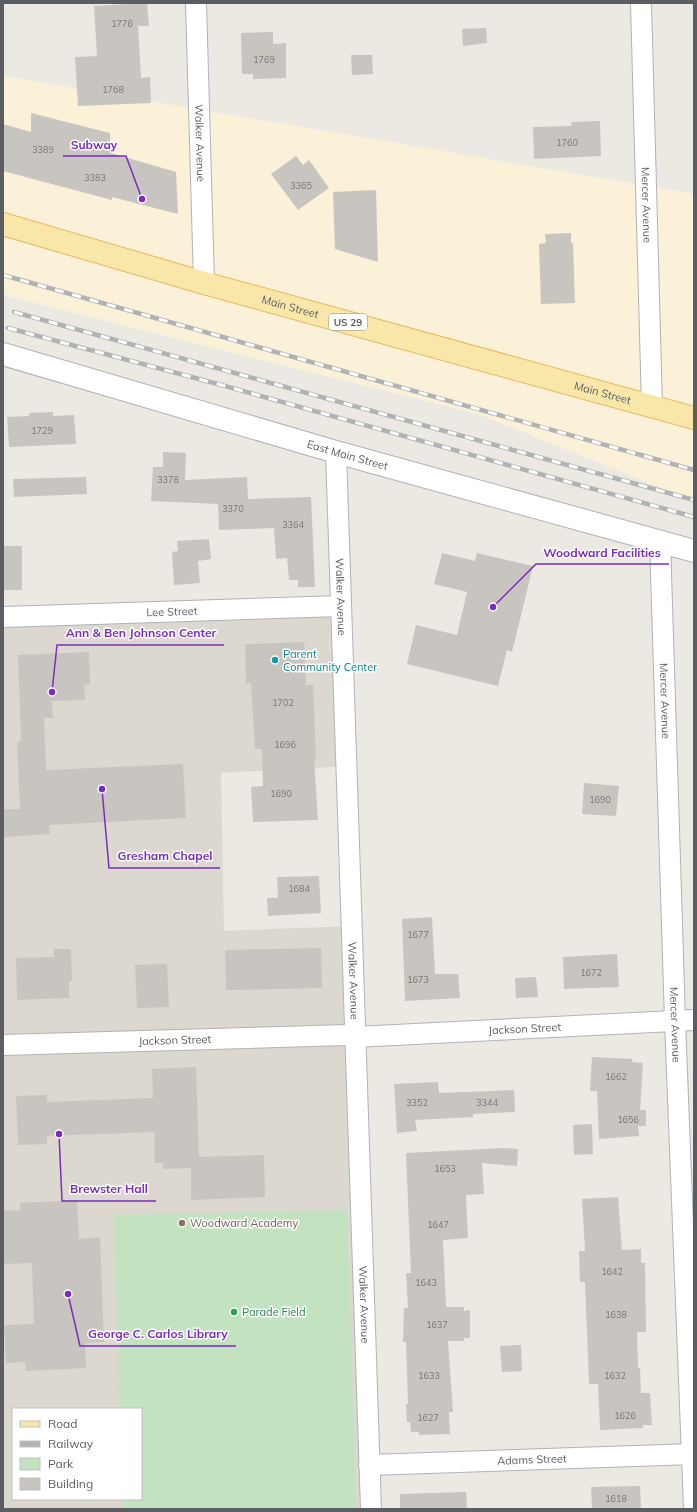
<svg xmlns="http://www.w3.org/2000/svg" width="697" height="1512" viewBox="0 0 697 1512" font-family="Mulish,sans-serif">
	<rect width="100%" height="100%" fill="#ece9e2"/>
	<path fill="#fbf1d8" d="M3,76L694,194V501L478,414L3,295Z"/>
	<path fill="#dcd8d0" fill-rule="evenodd" d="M341,606L347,766L221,773L224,931L352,926L371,1509H3V617ZM13,1409H141V1499H13Z"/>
	<path fill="#c2e2c0" d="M347,1210L356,1509H123V1499H141V1409H120L114,1215Z"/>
	<path fill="#c8c4bf" d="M147,3L149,26H138L141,78L150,77L151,103L78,106L75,57L97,56L94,6Z
		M486,28L487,43L463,46L462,29Z
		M273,32V44L286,43V78L253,79V74H242L241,33Z
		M351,55H372L373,74L352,75Z
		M31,113L110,133L111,153L176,172L178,214L112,197V200L3,171V124L31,132Z
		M600,121L601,156L534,159L533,127L572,126L571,122Z
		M296,156L303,165L309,160L329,188L298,210L271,174Z
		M376,190L378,262L335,249L333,192Z
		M571,233V243H573L575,303L541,304L539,244L546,243L545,234Z
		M53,412V416L74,415L76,444L9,447L7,417L29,416V413Z
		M163,452L186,453L185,480L247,477L248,499L311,497L315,587H298V580H289L287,558L276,559L274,528L219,530L218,504L151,501L153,467H163Z
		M86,477L87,494L14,497L13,479Z
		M209,539L211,559L198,561L200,583L174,585L172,552L178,551L177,541Z
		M3,546H22V590H3Z
		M442,553L475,561L477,553L533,566L512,652L507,650L498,686L407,664L416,625L457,635L467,592L434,584Z
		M304,642L306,685H313L316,759H314L318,820L253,822L251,787L263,786L262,749H255L251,683H246L245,644Z
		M89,652L90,684L84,685L85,700L52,701L53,718H44L46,770L183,764L186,818L49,825L50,834L4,837L3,809H20L17,742L21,741L18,655Z
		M584,783L619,786L616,816L582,814Z
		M319,876L321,913L268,916L267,898H278L277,877Z
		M432,917L435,974H458L460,998L405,1001L402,919Z
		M321,948L322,988L226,990L225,950Z
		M54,949H71L72,981L69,982V998L17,1000L16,958L54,957Z
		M617,954L619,987L564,989L563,957Z
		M167,964L169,1007L137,1008L135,965Z
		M536,977L538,997L516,998L515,978Z
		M592,1057L632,1059V1062L643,1063L640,1110H646V1126H638L639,1136L599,1139L597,1091H590Z
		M196,1067L199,1157L264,1155L265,1197L191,1200V1168L163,1169V1163H155L154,1132L47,1136V1144L18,1145L16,1096L47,1095V1102L153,1098L152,1069Z
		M438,1082L439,1093L514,1090L515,1112L473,1114V1117L415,1120L417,1131L397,1133L394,1084Z
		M592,1124L593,1154L574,1155L573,1125Z
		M504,1148L518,1149L517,1166L482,1163L484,1194L466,1195L468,1238L443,1240L446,1307H464V1311L470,1310V1338H464V1341H448L453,1412H449L450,1434L419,1435V1432H411L410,1422H407L406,1404H408L406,1342H403L404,1308H408L406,1273H411L406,1153Z
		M618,1197L622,1250L641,1249V1263H645L646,1332H637L638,1368H640L641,1393H650L652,1425H643V1428L600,1430L598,1384H589L585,1282H580L579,1251H585L582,1199Z
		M77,1200L79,1239L100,1237L104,1342L85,1343L86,1368L26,1371L25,1362L6,1363L4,1325L34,1324L32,1263L3,1264V1211L20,1210V1203Z
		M521,1345L522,1371L502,1372L500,1346Z
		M640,1486L641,1509H592L591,1487Z
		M466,1492L467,1509H400V1494Z"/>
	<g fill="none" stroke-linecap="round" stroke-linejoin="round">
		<defs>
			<g id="street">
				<path id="s1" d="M196,3L204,283"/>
				<path id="s2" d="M641,3L652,407"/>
				<path id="s3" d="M336,452L371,1509"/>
				<path id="s4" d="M660,541L675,1021L694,1508"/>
				<path id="s5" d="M3,617L341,606"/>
				<path id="s6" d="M355,1037L694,1020"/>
				<path id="s7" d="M3,1045L347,1035"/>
				<path id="s8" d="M369,1465L694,1454"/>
			</g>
			<g id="secondary">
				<path id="s9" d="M3,354L336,452L694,551"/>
			</g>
			<g id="primary">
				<path id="s10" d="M3,224L204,283L694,418"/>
			</g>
		</defs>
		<use href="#street" stroke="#afb3b7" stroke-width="22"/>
		<use href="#secondary" stroke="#afb2b6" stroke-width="24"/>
		<use href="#primary" stroke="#e8b85f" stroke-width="24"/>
		<use href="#street" stroke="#fff" stroke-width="20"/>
		<use href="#secondary" stroke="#fff" stroke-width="22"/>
		<use href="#primary" stroke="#f9e7aa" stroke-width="22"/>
		<defs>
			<path id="rail" d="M3,275L694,470
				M14,312L694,500
				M8,328L225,386L694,517"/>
		</defs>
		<use href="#rail" stroke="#b1b2b2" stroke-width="4.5"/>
		<use href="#rail" stroke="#fff" stroke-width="3" stroke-dasharray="9" stroke-linecap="butt"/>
	</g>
	<circle fill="#0f9aa8" stroke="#fff" stroke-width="1.5" cx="275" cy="660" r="4"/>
	<circle fill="#8d6e63" stroke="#fff" stroke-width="1.5" cx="182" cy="1223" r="4"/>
	<circle fill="#2e9e5b" stroke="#fff" stroke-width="1.5" cx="234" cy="1312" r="4"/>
	<g text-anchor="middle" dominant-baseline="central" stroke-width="3" stroke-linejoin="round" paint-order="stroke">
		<g font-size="9" fill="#767879">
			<text x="122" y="23">1776</text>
			<text x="264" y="59">1769</text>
			<text x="113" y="89">1768</text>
			<text x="567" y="142">1760</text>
			<text x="43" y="149">3389</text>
			<text x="95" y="177">3383</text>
			<text x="301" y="185">3365</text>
			<text x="42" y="430">1729</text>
			<text x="168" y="479">3378</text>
			<text x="233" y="508">3370</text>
			<text x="293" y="524">3364</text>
			<text x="283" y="702">1702</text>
			<text x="285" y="744">1696</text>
			<text x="281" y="793">1690</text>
			<text x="600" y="799">1690</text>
			<text x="299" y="888">1684</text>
			<text x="418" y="934">1677</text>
			<text x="591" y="972">1672</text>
			<text x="418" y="979">1673</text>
			<text x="616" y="1076">1662</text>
			<text x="417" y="1102">3352</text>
			<text x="487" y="1102">3344</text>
			<text x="628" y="1119">1656</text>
			<text x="445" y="1168">1653</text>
			<text x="438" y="1224">1647</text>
			<text x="612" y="1271">1642</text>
			<text x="426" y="1282">1643</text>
			<text x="616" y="1314">1638</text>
			<text x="437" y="1324">1637</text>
			<text x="429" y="1375">1633</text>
			<text x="615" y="1375">1632</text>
			<text x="625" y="1415">1626</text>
			<text x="428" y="1417">1627</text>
			<text x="616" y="1498">1618</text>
		</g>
		<rect fill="#fff" stroke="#8c8e91" stroke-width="1" x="329" y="314" width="38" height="16" rx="3"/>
		<g font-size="10" font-weight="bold" fill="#5a5e62">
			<text x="348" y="322">US 29</text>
		</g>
		<g font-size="11" fill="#5a5e62" stroke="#fff">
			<text stroke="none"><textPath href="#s1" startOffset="140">Walker Avenue</textPath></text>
			<text stroke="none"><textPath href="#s2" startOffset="202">Mercer Avenue</textPath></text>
			<text stroke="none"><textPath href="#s10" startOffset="299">Main Street</textPath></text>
			<text stroke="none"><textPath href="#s10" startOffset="623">Main Street</textPath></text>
			<text stroke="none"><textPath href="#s9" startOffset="359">East Main Street</textPath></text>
			<text stroke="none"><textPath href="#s3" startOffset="145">Walker Avenue</textPath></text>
			<text stroke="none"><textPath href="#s5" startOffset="169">Lee Street</textPath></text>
			<text stroke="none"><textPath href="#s4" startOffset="160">Mercer Avenue</textPath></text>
			<text stroke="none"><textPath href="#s3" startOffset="529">Walker Avenue</textPath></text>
			<text stroke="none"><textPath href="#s4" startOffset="484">Mercer Avenue</textPath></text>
			<text stroke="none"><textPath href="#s6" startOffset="170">Jackson Street</textPath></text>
			<text stroke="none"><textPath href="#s7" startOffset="172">Jackson Street</textPath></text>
			<text stroke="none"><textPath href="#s3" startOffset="853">Walker Avenue</textPath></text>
			<text stroke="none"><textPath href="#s8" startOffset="163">Adams Street</textPath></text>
		</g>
		<g font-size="11" fill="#0d838f" stroke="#fff" text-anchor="start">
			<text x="283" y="654">Parent<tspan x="283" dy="13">Community Center</tspan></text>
		</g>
		<g font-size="11" fill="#785e54" stroke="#fff" text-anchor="start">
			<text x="190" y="1223">Woodward Academy</text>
		</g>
		<g font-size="11" fill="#27864d" stroke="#fff" text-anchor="start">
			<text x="242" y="1312">Parade Field</text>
		</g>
	</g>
	<path fill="none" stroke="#7b2cbf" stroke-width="1.5" d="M142 199L126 156H63M493 607L536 564H669M52 692L57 645H224M102 789L109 868H220M59 1134L62 1201H156M68 1294L80 1346H236"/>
	<g fill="#7b2cbf" stroke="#fff" stroke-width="1.5">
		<circle cx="142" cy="199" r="4"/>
		<circle cx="493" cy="607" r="4"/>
		<circle cx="52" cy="692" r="4"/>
		<circle cx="102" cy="789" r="4"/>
		<circle cx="59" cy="1134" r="4"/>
		<circle cx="68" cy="1294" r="4"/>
	</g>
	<g font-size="12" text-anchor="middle" font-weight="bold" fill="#7b2cbf" stroke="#fff" stroke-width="3" stroke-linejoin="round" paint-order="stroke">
		<text x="94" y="149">Subway</text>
		<text x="602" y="557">Woodward Facilities</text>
		<text x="141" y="637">Ann &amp; Ben Johnson Center</text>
		<text x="165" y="860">Gresham Chapel</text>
		<text x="109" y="1193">Brewster Hall</text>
		<text x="158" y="1338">George C. Carlos Library</text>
	</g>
	<rect width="697" height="1512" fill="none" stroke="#5a5e62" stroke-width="8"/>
	<rect x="12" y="1408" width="130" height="92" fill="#ffffff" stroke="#bdbfc0"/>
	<rect x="20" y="1421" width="20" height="6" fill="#f9e7aa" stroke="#bdbfc0"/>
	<text x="48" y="1428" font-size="12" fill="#5a5e62">Road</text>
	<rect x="20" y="1441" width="20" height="6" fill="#b1b2b2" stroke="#bdbfc0"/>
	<text x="48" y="1448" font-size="12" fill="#5a5e62">Railway</text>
	<rect x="20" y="1458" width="20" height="12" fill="#c2e2c0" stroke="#bdbfc0"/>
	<text x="48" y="1468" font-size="12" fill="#5a5e62">Park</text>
	<rect x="20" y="1478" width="20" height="12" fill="#c8c4bf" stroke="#bdbfc0"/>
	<text x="48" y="1488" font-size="12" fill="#5a5e62">Building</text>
</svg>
